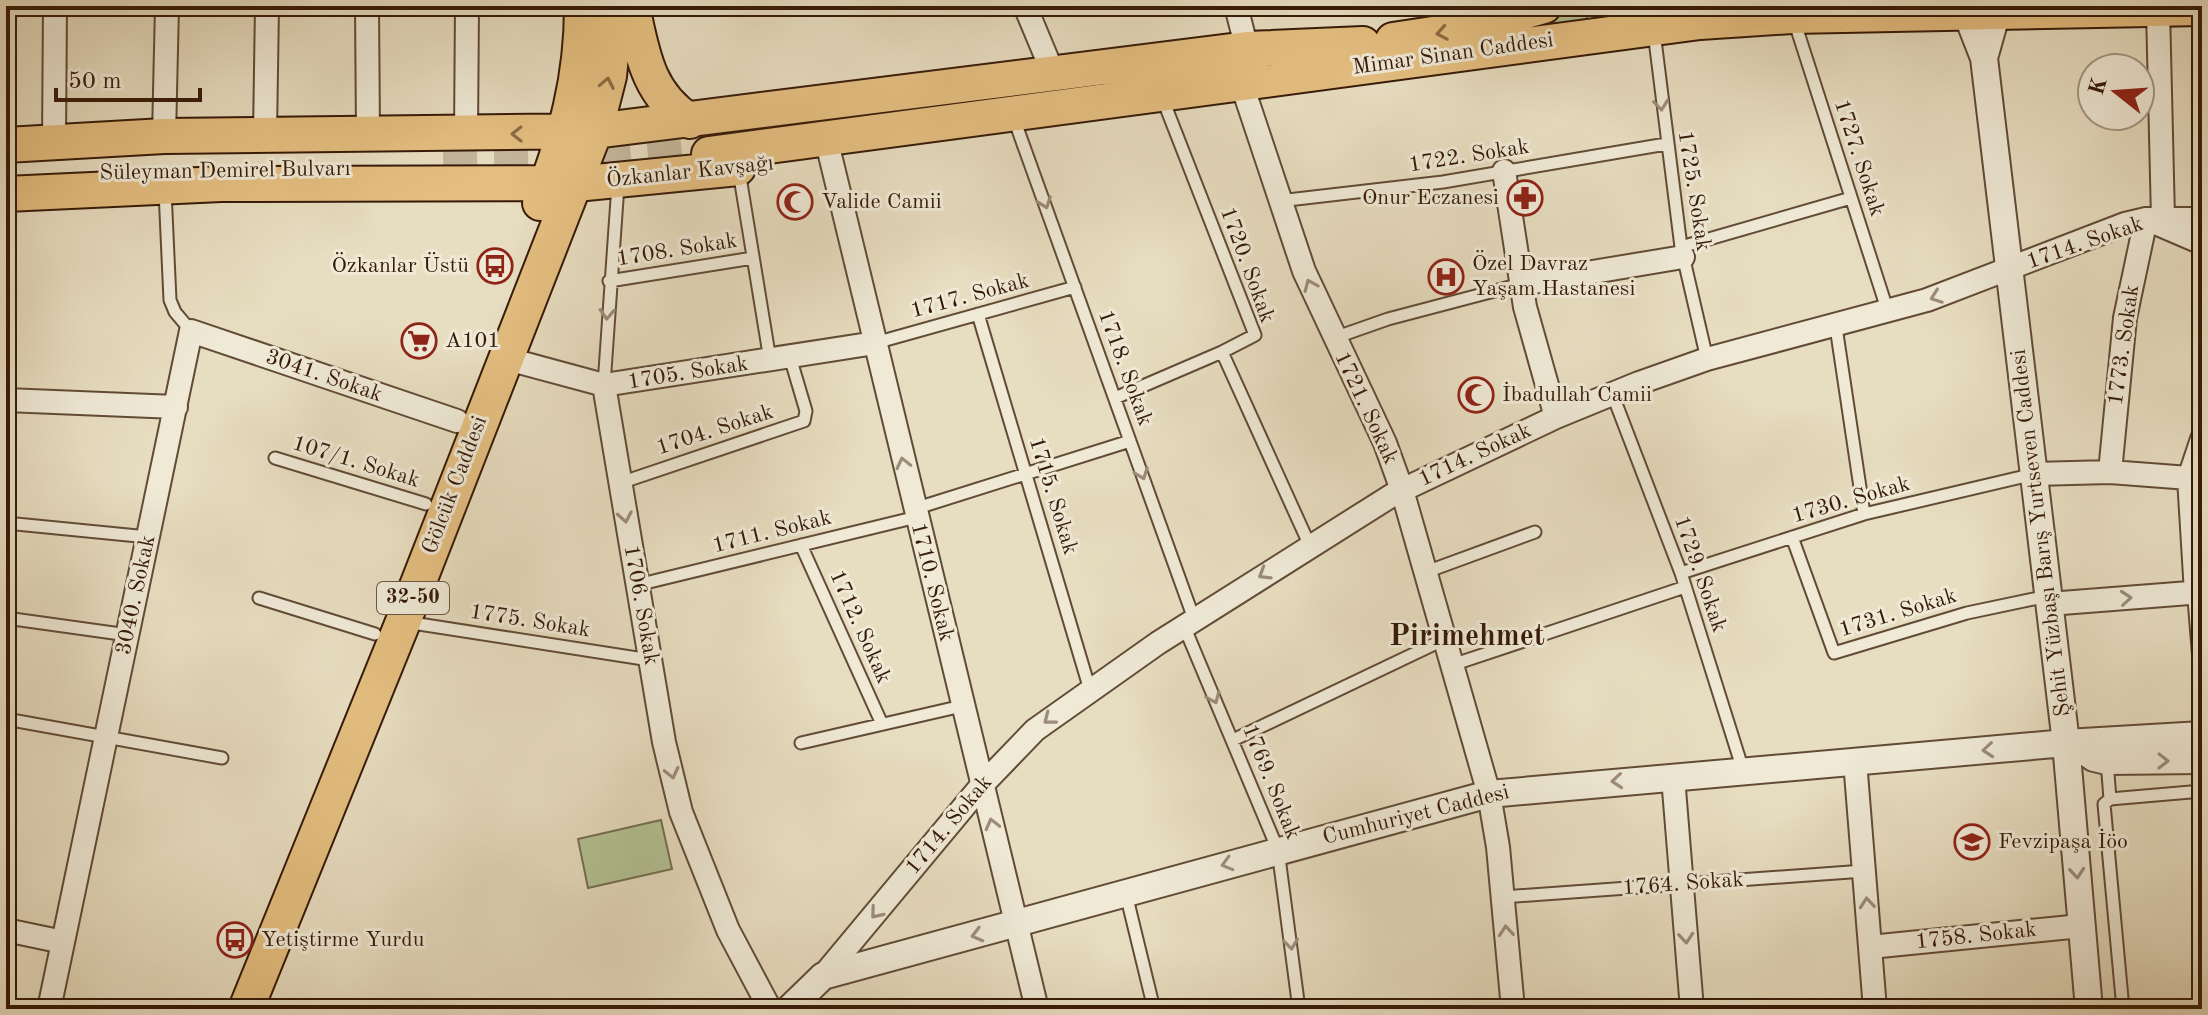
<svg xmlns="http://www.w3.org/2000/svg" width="2208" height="1015" viewBox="0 0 2208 1015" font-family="'Old Standard TT',serif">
	<rect width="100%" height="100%" fill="#e7ddc0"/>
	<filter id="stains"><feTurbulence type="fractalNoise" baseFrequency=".0025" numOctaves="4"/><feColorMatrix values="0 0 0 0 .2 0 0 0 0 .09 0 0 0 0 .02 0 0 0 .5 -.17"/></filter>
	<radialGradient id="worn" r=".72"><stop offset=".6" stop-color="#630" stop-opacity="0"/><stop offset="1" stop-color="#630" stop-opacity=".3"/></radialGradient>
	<path fill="#b3c295" stroke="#746e4e" stroke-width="2" d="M1579,8L1588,10L1586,23L1482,34Z
		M661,820L672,869L588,888L578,839Z"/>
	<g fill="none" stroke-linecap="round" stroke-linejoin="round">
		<path stroke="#c4b69b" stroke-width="34" stroke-dasharray="34 17" stroke-linecap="butt" d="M443,151L578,149L707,136"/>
		<defs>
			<path id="service" d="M1794,20L1888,312
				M1654,32L1681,247L1707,359
				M1167,110L1255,335L1222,352L1310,546
				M1018,130L1194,619
				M739,171L770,360
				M165,191L170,300L175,312L191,331
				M1279,201L1443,182L1666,144
				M1681,247L1851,198
				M609,281L753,258
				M978,314L1090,690
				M1836,327L1864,514
				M1334,338L1388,319L1521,284
				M875,343L1075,287
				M604,385L618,185
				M1612,393L1681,573L1743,770
				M1115,398L1222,352
				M275,458L426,504
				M620,483L804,421L806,411L790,357
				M914,509L1130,441
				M6,523L148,537
				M1792,537L1834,653L1967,613L2048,596
				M801,545L882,724
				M1426,572L1535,532
				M1681,573L1864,514L2034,474
				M637,585L917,517
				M259,598L375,634
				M6,618L128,635
				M406,622L650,660
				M1184,626L1278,850L1299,1009
				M1452,665L1685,587
				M6,719L222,758
				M1233,740L1445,639
				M801,743L962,706
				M2107,761L2110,799
				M1126,894L1154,1009
				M1503,897L1864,871
				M1842,1009L1875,1006
				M2123,1009L2104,804L2110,799L2202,791"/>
			<path id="pedestrian" d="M2196,593L2202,667"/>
			<path id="minor" d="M367,6L368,134
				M1025,6L1053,73
				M1236,6L1247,49
				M2158,9L2163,219
				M1246,97L1304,271L1385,443L1402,490L1489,794L1498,847L1513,1009
				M265,134L267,6
				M466,134L467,6
				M164,136L167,6
				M54,141L55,6
				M830,155L1037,1009
				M1504,171L1525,307L1556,417
				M1521,284L1683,257
				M504,358L604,385L875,343
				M604,385L664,742L681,812L728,930L770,1009
				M6,400L176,407
				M2110,472L2125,318L2146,219L2202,243
				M2034,474L2110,472L2189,478
				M2196,593L2189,478L2202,439
				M2049,604L2202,592
				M1855,761L1875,1009
				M1673,777L1692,1009
				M6,930L63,942
				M1870,947L2081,926
				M823,976L982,785L1035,730L1158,643L1394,494L1556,417L1639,383L1707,359L1927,300L2125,224L2146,219H2202
				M49,1009L191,331L457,421"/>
			<path id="tertiary" d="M1966,12L1984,58L1997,12
				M1984,58L2066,743L2089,1009
				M2072,743L2094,758L2107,761L2202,760
				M789,1009L823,976L1489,794L2066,743L2202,735"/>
			<path id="primary" d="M632,6C642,52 647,94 690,121
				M1393,40L1459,30L1544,6
				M6,145L164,136L595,131L1247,49L1363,44
				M709,154L1700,22L1792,16L2202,8
				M6,194L221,184L586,183L738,168
				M540,203C566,135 582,80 582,6
				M246,1009L403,622L595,131L609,76L616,6"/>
		</defs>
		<use href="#service" stroke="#624b36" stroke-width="15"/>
		<use href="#pedestrian" stroke="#624b36" stroke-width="20"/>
		<use href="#minor" stroke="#624b36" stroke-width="26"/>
		<use href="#tertiary" stroke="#624b36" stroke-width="30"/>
		<use href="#primary" stroke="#361a08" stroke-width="38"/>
		<use href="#service" stroke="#efe9d6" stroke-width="11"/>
		<use href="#pedestrian" stroke="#efe9d6" stroke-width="16"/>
		<use href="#minor" stroke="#efe9d6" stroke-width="22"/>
		<use href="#tertiary" stroke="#efe9d6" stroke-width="26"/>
		<use href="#primary" stroke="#e4be80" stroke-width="34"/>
	</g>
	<defs><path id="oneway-chevron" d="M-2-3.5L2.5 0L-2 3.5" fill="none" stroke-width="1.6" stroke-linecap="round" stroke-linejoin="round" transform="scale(2)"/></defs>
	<g stroke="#8d6c44">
		<use href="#oneway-chevron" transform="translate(1442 33) rotate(170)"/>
		<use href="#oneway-chevron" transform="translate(607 83) rotate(-79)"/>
		<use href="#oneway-chevron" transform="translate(517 134) rotate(179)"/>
	</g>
	<g stroke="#9c8c79">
		<use href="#oneway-chevron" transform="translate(1661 105) rotate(84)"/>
		<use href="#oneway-chevron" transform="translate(1045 203) rotate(70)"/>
		<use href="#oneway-chevron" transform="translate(1310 285) rotate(-113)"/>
		<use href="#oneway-chevron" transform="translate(1936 297) rotate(160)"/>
		<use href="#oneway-chevron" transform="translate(607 314) rotate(93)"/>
		<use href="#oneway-chevron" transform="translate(903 463) rotate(-103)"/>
		<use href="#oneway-chevron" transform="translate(1142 474) rotate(70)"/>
		<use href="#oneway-chevron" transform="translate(625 517) rotate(80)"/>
		<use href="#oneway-chevron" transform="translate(1264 574) rotate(148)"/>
		<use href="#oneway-chevron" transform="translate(2126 598) rotate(-5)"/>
		<use href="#oneway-chevron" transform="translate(1214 698) rotate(67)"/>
		<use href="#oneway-chevron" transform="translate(1049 719) rotate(142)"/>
		<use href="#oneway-chevron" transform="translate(1988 750) rotate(175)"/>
		<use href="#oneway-chevron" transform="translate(2163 761) rotate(1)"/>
		<use href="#oneway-chevron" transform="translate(672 773) rotate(77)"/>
		<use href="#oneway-chevron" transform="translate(1617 781) rotate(175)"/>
		<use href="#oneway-chevron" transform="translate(992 824) rotate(-104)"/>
		<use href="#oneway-chevron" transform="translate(1227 864) rotate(164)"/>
		<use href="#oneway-chevron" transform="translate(2077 873) rotate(85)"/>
		<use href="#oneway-chevron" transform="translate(1867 903) rotate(-95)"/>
		<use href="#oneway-chevron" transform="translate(876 913) rotate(130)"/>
		<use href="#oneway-chevron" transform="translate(1506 931) rotate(-95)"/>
		<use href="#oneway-chevron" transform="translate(977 935) rotate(165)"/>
		<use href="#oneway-chevron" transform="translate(1686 938) rotate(85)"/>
		<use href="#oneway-chevron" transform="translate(1291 944) rotate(83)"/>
	</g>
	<defs>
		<symbol id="pharmacy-ring" viewBox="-11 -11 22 22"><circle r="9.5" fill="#efe9d6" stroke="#8f2418" stroke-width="1.5"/><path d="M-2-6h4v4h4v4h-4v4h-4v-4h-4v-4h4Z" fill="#8f2418"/></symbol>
		<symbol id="mosque-ring" viewBox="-11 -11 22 22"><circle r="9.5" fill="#efe9d6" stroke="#8f2418" stroke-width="1.5"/><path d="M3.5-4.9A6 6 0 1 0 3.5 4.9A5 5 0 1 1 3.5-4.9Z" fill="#8f2418"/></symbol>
		<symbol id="bus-ring" viewBox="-11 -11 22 22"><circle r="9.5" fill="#efe9d6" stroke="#8f2418" stroke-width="1.5"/><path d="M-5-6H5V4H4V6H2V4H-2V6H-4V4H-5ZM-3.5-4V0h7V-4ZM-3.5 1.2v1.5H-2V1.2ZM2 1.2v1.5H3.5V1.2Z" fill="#8f2418"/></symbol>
		<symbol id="hospital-ring" viewBox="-11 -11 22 22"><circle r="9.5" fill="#efe9d6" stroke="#8f2418" stroke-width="1.5"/><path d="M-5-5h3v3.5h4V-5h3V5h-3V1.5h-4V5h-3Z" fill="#8f2418"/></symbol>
		<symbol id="supermarket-ring" viewBox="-11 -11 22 22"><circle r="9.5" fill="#efe9d6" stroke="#8f2418" stroke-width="1.5"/><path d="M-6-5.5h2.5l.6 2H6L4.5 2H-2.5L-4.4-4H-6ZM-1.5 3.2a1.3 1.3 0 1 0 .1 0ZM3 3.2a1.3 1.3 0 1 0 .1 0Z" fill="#8f2418"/></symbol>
		<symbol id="school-ring" viewBox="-11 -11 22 22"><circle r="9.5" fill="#efe9d6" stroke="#8f2418" stroke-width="1.5"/><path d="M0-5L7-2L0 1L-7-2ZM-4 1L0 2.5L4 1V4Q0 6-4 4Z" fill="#8f2418"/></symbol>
	</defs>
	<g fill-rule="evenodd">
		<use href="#pharmacy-ring" x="1505" y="178" width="40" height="40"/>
		<use href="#mosque-ring" x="775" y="182" width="40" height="40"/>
		<use href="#bus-ring" x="475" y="246" width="40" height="40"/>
		<use href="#hospital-ring" x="1426" y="257" width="40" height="40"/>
		<use href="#supermarket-ring" x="399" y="321" width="40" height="40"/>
		<use href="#mosque-ring" x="1456" y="375" width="40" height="40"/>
		<use href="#school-ring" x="1952" y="822" width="40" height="40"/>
		<use href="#bus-ring" x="215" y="920" width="40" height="40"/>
	</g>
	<g text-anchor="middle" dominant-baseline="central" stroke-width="6" stroke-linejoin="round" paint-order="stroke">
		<rect fill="#efe9d6" stroke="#6e5846" stroke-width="2" x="377" y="582" width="72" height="32" rx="6"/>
		<g font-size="20" font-weight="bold" fill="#361a08">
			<text x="413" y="598">32-50</text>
		</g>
		<g font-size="22" fill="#361a08" stroke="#efe9d6">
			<text transform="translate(1453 54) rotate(-8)">Mimar Sinan Caddesi</text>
			<text transform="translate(1469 156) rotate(-9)">1722. Sokak</text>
			<text transform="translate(1859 158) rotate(72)">1727. Sokak</text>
			<text transform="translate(225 171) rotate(-1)">Süleyman Demirel Bulvarı</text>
			<text transform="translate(690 172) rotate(-6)">Özkanlar Kavşağı</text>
			<text transform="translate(1694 191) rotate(81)">1725. Sokak</text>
			<text transform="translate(2085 243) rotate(-19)">1714. Sokak</text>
			<text transform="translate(677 250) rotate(-9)">1708. Sokak</text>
			<text transform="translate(1247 265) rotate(70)">1720. Sokak</text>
			<text transform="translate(970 296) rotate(-15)">1717. Sokak</text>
			<text transform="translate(2124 345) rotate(-82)">1773. Sokak</text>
			<text transform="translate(1125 368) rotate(70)">1718. Sokak</text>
			<text transform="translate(688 373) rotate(-9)">1705. Sokak</text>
			<text transform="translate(324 376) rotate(19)">3041. Sokak</text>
			<text transform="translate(1366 408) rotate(65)">1721. Sokak</text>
			<text transform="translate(715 430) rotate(-18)">1704. Sokak</text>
			<text transform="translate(1475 455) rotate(-25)">1714. Sokak</text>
			<text transform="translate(356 462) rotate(17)">107/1. Sokak</text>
			<text transform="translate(455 485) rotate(-69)">Gölcük Caddesi</text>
			<text transform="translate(1053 496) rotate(73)">1715. Sokak</text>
			<text transform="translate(1851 500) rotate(-16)">1730. Sokak</text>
			<text transform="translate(772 532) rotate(-14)">1711. Sokak</text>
			<text transform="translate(2041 533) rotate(-97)">Şehit Yüzbaşı Barış Yurtseven Caddesi</text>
			<text transform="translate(1700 574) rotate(71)">1729. Sokak</text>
			<text transform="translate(932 582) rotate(76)">1710. Sokak</text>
			<text transform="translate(136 595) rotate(-78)">3040. Sokak</text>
			<text transform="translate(641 605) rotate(80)">1706. Sokak</text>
			<text transform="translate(1898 613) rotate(-17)">1731. Sokak</text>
			<text transform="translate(530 621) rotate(9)">1775. Sokak</text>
			<text transform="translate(860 627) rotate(66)">1712. Sokak</text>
			<text transform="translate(1271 782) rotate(68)">1769. Sokak</text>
			<text transform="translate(1416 815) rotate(-14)">Cumhuriyet Caddesi</text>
			<text transform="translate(949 825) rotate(-50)">1714. Sokak</text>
			<text transform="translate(1683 884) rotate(-4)">1764. Sokak</text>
			<text transform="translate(1976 936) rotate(-6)">1758. Sokak</text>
		</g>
		<g font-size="22" fill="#361a08" stroke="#efe9d6" text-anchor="start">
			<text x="1499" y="198" text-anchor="end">Onur Eczanesi</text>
			<text x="821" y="202">Valide Camii</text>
			<text x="1472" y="264">Özel Davraz<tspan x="1472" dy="25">Yaşam Hastanesi</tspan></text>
			<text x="469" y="266" text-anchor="end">Özkanlar Üstü</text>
			<text x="445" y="341">A101</text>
			<text x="1502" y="395">İbadullah Camii</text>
			<text x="1998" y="842">Fevzipaşa İöo</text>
			<text x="261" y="940">Yetiştirme Yurdu</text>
		</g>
		<g font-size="30" font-weight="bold" fill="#361a08" stroke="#efe9d6">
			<text x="1467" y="637">Pirimehmet</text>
		</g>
	</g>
	<rect width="2208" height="1015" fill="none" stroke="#e7ddc0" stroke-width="32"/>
	<rect x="8" y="8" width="2192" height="999" fill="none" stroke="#361a08" stroke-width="4"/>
	<rect x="16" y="16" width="2176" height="983" fill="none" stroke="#361a08" stroke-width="2"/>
	<g transform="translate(2116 92) rotate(287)"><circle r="38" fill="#efe9d6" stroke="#a59684" stroke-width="2"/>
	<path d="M0-6L14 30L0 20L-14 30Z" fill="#8f2418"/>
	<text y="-12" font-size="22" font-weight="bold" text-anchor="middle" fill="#361a08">K</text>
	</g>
	<path d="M56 88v12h144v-12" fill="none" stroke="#361a08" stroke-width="4"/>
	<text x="68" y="88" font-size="24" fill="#361a08" stroke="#efe9d6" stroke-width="6" paint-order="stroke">50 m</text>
	<rect width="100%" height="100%" filter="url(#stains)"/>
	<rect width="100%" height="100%" fill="url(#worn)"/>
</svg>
